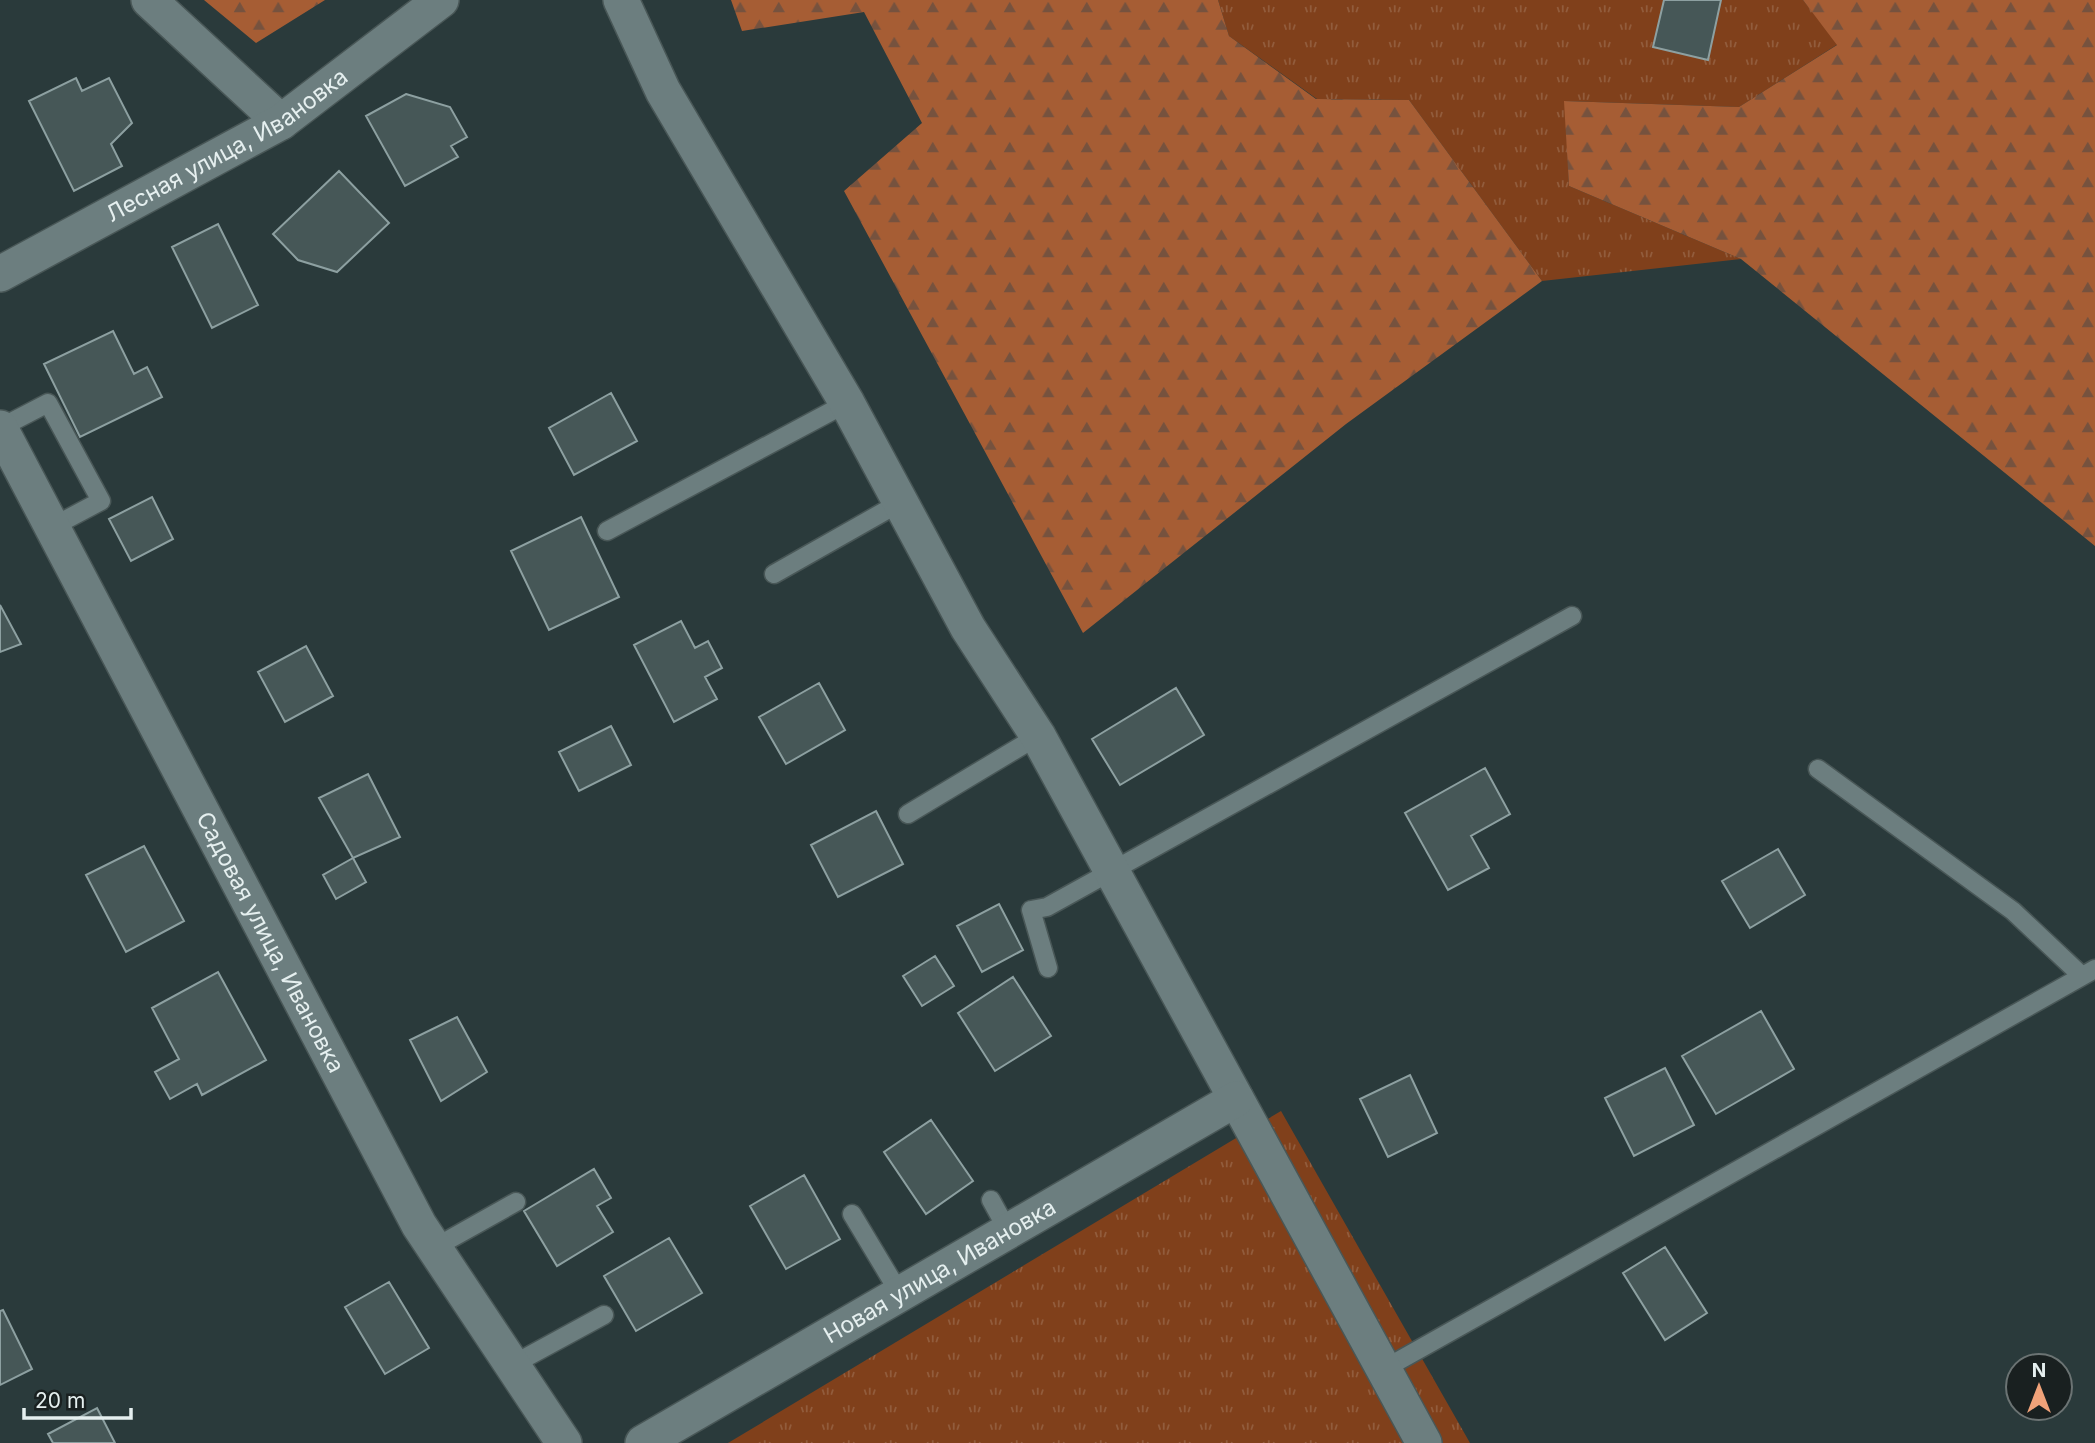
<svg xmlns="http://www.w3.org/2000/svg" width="2095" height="1443" viewBox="0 0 2095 1443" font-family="Inter,sans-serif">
	<defs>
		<pattern id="grass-tufts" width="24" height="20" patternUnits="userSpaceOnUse" patternTransform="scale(1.75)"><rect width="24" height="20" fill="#80401b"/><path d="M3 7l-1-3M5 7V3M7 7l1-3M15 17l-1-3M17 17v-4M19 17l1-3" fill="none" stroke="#925c3c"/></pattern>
		<pattern id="forest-firs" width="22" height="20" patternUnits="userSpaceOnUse" patternTransform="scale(1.75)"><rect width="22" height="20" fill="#a65d34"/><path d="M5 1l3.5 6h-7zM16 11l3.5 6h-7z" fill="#76523e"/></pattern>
	</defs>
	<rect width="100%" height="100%" fill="#2a3a3b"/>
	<path fill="url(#grass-tufts)" d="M1218,0H1803L1838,44L1739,107L1565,101L1569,186L1741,259L1542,281L1409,100L1317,99L1229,36Z
		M1281,1111L1470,1443H728Z"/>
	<path fill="url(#forest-firs)" d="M204,0H325L256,43Z
		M731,0H1218L1229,36L1316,99L1409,100L1542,281L1346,424L1083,633L844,191L922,123L864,12L742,31Z
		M1803,0H2095V546L1741,259L1569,186L1564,101L1739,107L1837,45Z"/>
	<path fill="#465757" stroke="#8da0a1" stroke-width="2" d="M1664,0H1721L1708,60L1653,47Z
		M76,78L82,91L109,78L132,123L111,144L122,166L74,191L29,101Z
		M406,94L450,107L467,137L451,146L458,157L405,186L366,116Z
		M339,171L389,223L337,272L298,260L273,234Z
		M218,224L258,305L212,328L172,247Z
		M113,331L134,374L147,367L162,397L80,437L44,364Z
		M611,393L637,441L574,475L549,428Z
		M152,497L173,539L131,561L109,519Z
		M581,517L619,597L549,630L511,551Z
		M0,605L21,644L0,652Z
		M681,621L695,648L708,641L722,668L705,677L717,699L674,722L634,645Z
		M306,646L333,696L285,722L258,672Z
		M819,683L845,730L786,764L759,717Z
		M1176,688L1204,735L1120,785L1092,739Z
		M611,726L631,765L579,791L559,752Z
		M1485,768L1510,814L1471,836L1489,868L1448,890L1405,813Z
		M368,774L400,837L353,858L319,798Z
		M876,811L903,864L838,897L811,845Z
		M144,846L184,921L126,952L86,875Z
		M1778,849L1805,895L1750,928L1722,881Z
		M353,858L366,882L336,899L323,875Z
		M999,904L1023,950L982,972L957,926Z
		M935,956L954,986L922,1006L903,976Z
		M218,972L266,1060L202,1095L197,1084L170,1099L155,1072L179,1059L152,1008Z
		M1013,977L1051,1036L995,1071L958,1013Z
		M1761,1011L1794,1069L1716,1114L1682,1056Z
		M457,1017L487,1072L441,1101L410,1040Z
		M1665,1068L1694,1125L1634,1156L1605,1098Z
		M1410,1075L1437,1133L1388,1157L1360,1099Z
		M931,1120L973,1181L926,1214L884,1152Z
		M594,1169L611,1198L597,1206L613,1232L557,1266L524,1211Z
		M804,1175L840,1239L786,1269L750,1206Z
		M669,1238L702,1293L636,1331L604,1276Z
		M1665,1247L1707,1313L1665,1340L1623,1273Z
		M389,1282L429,1348L385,1374L345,1307Z
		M3,1310L32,1369L0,1385V1311Z
		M97,1408L115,1443H53L48,1434Z"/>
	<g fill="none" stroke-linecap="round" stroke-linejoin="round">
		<defs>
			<path id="service" d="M0,428L48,403L101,501L52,527
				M607,531L847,403
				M774,574L901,502
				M1818,769L2013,911L2082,976
				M908,814L1038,736
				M1048,968L1031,910L1047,907L1572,616
				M991,1200L1008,1231
				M852,1214L900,1294
				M434,1248L516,1202
				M512,1365L604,1315
				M1384,1369L2095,969"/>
			<g id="minor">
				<path d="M149,0L281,122"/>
				<path d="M621,0L663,91L847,403L968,628L1038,736L1424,1443"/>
				<path id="s1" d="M0,274L281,122L441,0"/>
				<path id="s2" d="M0,428L419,1225L564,1443"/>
				<path id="s3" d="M643,1443L1236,1099"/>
			</g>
		</defs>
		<use href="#service" stroke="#495757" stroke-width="21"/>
		<use href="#minor" stroke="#495757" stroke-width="38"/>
		<use href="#service" stroke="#6c7e7f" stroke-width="18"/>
		<use href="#minor" stroke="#6c7e7f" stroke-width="35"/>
	</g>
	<g text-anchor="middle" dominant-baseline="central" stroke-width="6" stroke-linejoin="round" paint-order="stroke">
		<g font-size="23" fill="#e5efef" stroke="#192020">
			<text stroke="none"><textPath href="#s1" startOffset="261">Лесная улица, Ивановка</textPath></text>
			<text stroke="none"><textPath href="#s2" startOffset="581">Садовая улица, Ивановка</textPath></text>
			<text stroke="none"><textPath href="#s3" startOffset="343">Новая улица, Ивановка</textPath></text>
		</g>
	</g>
	<g transform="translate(2039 1387)"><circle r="33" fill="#192020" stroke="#6b7373" stroke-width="2"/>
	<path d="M0-5L12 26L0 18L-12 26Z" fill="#f0a279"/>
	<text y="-10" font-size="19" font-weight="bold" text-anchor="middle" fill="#e5efef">N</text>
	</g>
	<path d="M24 1408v10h107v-10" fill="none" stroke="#e5efef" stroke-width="3.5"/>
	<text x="35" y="1408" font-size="21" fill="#e5efef" stroke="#192020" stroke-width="5" paint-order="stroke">20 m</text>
</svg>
